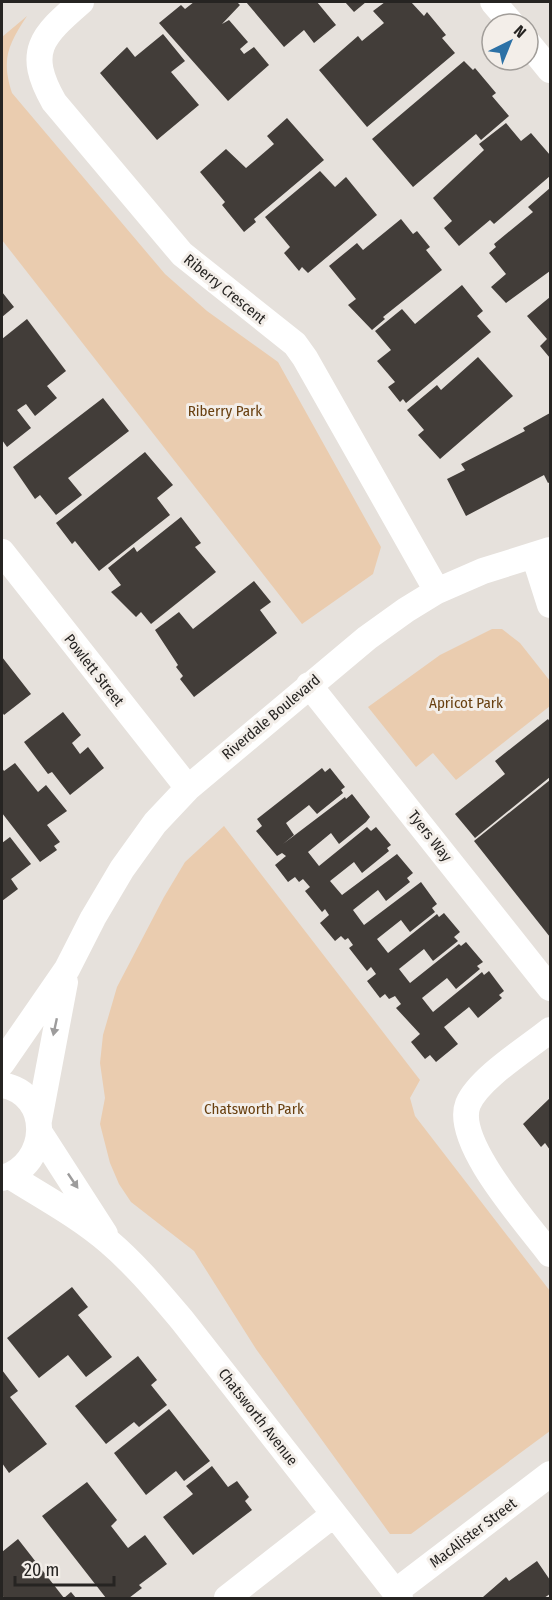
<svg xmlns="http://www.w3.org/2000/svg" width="552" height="1600" viewBox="0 0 552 1600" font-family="'Fira Sans Condensed',sans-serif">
	<rect width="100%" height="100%" fill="#e6e1dc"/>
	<path fill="#eaccaf" d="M27,16C8,45 1,59 12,93L165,274L207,311L278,362L381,547L373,574L302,624L2,240V37Z
		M492,629H502L520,643L550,681V706L456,780L433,753L416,767L368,707L440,655Z
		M224,826L420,1080L410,1098L415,1116L550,1291V1431L411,1534H390L256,1349L194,1251L131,1202L119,1184L110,1163L100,1124L105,1098L100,1063L103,1035L117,987L164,897L185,862Z"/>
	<path fill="#423d39" d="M194,2H237L240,5L222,24L229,20L248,42L240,49L244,54L254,47L269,65L228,101L159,23L181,5L185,9Z
		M246,2H317L336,25L314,43L304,30L284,47Z
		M345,2H366L354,12Z
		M385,2H411L424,16L427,12L446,35L442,38L455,53L367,127L319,70L358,36L362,41L384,23L373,11Z
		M163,34L185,61L171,72L199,105L157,140L100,73L127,47L135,57Z
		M464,61L473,70L475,68L496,93L492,96L509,116L481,140L476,134L413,187L372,139Z
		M287,118L324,160L254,219L256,222L244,232L222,205L225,202L200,172L226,149L246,168L274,144L267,136Z
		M506,123L521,141L531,133L550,155V176L494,224L490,220L459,246L444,228L452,221L433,198L484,150L479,144Z
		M320,171L335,187L346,177L377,215L308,273L302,267L299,271L284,253L290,247L265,217Z
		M550,188V271L506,303L491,287L506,274L489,253L496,247L494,244L533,212L528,207Z
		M401,219L413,234L417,231L430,247L426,250L442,270L383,317L385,319L372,330L348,305L356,299L329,266L357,243L363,250Z
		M462,285L483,311L477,316L491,332L406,403L403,399L400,402L388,387L395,382L377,361L391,350L375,331L402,309L415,324Z
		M2,292L14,307L2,317Z
		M550,297V358L540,346L547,339L527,316Z
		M27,319L66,371L47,386L57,398L35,416L26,404L17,410L31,428L7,447L2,440V339Z
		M478,357L513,396L440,459L418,435L424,430L407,410L437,385L441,390Z
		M103,398L129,431L68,478L82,495L56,515L40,495L35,499L13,467Z
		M550,413V482L548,483L544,475L466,516L447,479L465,470L461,464L525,431L523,428Z
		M145,452L173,485L157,498L170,515L99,571L75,541L72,544L56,523Z
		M181,517L201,543L195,547L216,572L151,624L141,612L136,617L111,592L121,585L108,568L134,547L137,552Z
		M254,581L271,602L260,610L277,633L194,697L180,679L183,676L176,667L178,665L155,630L179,612L193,629Z
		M2,657L31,694L4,715L2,712Z
		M63,712L81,735L72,743L80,754L88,747L104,768L70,795L52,772L48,774L24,742Z
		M548,719L550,722V777L475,838L455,814L505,774L495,761Z
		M15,763L38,792L46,785L67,811L47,825L60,842L54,846L57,850L40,862L2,813V768L4,771Z
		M322,768L325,772L330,768L345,787L341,790L343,793L317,814L309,805L286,823L294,835L283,844L345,797L346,799L352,794L370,817L366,822L339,844L331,833L308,852L319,866L367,827L371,831L376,827L391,845L387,848L389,851L362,873L354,862L330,881L342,895L397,854L413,873L407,878L410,882L386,901L378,890L353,910L364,925L421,882L437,904L432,908L435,912L410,932L401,920L377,939L388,953L437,914L439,917L444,913L460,932L454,937L458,941L433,961L424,949L399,969L410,983L459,944L461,946L466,942L483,962L477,966L480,969L456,989L447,978L422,998L433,1012L482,972L484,975L489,971L504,991L499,995L502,998L478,1018L469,1007L444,1027L458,1044L436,1062L430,1055L425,1059L411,1042L420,1034L396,1008L401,1004L395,996L389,999L385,994L380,998L367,981L376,974L371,967L367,971L349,948L353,945L348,938L345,940L341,936L335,941L320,923L329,915L325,909L322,912L305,891L310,887L303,879L299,882L295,877L288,882L275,865L286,856L282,853L277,856L256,831L262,826L257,819Z
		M550,780V937L474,841Z
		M10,837L31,864L11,879L18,889L2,901V843Z
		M550,1098V1150L545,1143L541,1147L523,1124Z
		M72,1287L88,1307L78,1315L112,1357L86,1377L68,1355L39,1378L7,1338Z
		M138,1356L157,1380L151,1385L167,1405L139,1427L134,1422L106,1444L75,1406Z
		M2,1370L18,1391L10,1397L47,1444L9,1473L2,1463Z
		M169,1409L210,1461L184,1481L176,1471L146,1495L114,1453Z
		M212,1466L228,1487L237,1481L249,1497L245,1501L252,1510L193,1555L163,1517L193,1494L186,1486Z
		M87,1482L117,1520L111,1526L128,1548L145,1535L167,1564L139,1585L142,1588L129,1598H106L42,1516Z
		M18,1539L64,1598L71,1592L76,1598H4L2,1595V1552Z
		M537,1561L550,1580V1594L544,1598L483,1597L506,1577L509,1581Z"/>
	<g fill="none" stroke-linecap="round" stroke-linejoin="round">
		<path stroke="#fff" stroke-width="26" d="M81,2C42,36 25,51 54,102L182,254L295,344L305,358L437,591
			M493,2L512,24
			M528,43L550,70
			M2,552L188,788
			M534,555L550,605
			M309,685L550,988
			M550,1030C528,1048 479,1078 468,1104C453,1142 528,1224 550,1254
			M2,1063L67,969L93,918L122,869L155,823L188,788L367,638L406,610L437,591L483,571L550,550
			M2,1085C53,1094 50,1165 2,1178
			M39,1120L65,982
			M40,1133L105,1234
			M10,1176C43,1197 79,1216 109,1242C136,1265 159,1293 182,1320L400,1598
			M395,1592L550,1474
			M227,1598L333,1515"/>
	</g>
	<defs><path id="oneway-solid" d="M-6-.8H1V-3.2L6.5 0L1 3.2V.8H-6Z" transform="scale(1.5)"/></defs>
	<g fill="#9d9c9c">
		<use href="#oneway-solid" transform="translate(55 1027) rotate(102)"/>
		<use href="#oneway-solid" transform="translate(73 1181) rotate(56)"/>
	</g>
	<g text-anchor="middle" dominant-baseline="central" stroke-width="6" stroke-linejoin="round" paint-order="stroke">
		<g font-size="15" fill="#262422" stroke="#f3eee9">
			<text transform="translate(225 289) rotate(39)">Riberry Crescent</text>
			<text transform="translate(94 670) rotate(52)">Powlett Street</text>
			<text transform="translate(271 717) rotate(-40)">Riverdale Boulevard</text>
			<text transform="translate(430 836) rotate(52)">Tyers Way</text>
			<text transform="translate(258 1417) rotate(52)">Chatsworth Avenue</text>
			<text transform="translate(473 1533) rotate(-37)">MacAlister Street</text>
		</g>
		<g font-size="15" fill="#694010" stroke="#f3eee9">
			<text x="225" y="411">Riberry Park</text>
			<text x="466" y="703">Apricot Park</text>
			<text x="254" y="1109">Chatsworth Park</text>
		</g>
	</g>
	<rect width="552" height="1600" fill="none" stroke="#262422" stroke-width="6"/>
	<g transform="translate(510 42) rotate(43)"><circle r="28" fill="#f3eee9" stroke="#a19d99" stroke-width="1.5"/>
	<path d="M0-4.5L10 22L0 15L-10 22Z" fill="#2c71a6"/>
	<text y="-9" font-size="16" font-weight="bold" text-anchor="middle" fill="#262422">N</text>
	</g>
	<path d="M15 1576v9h99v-9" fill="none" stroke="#262422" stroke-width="3"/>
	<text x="24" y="1576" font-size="18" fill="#262422" stroke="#f3eee9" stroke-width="4.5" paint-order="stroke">20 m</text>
</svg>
